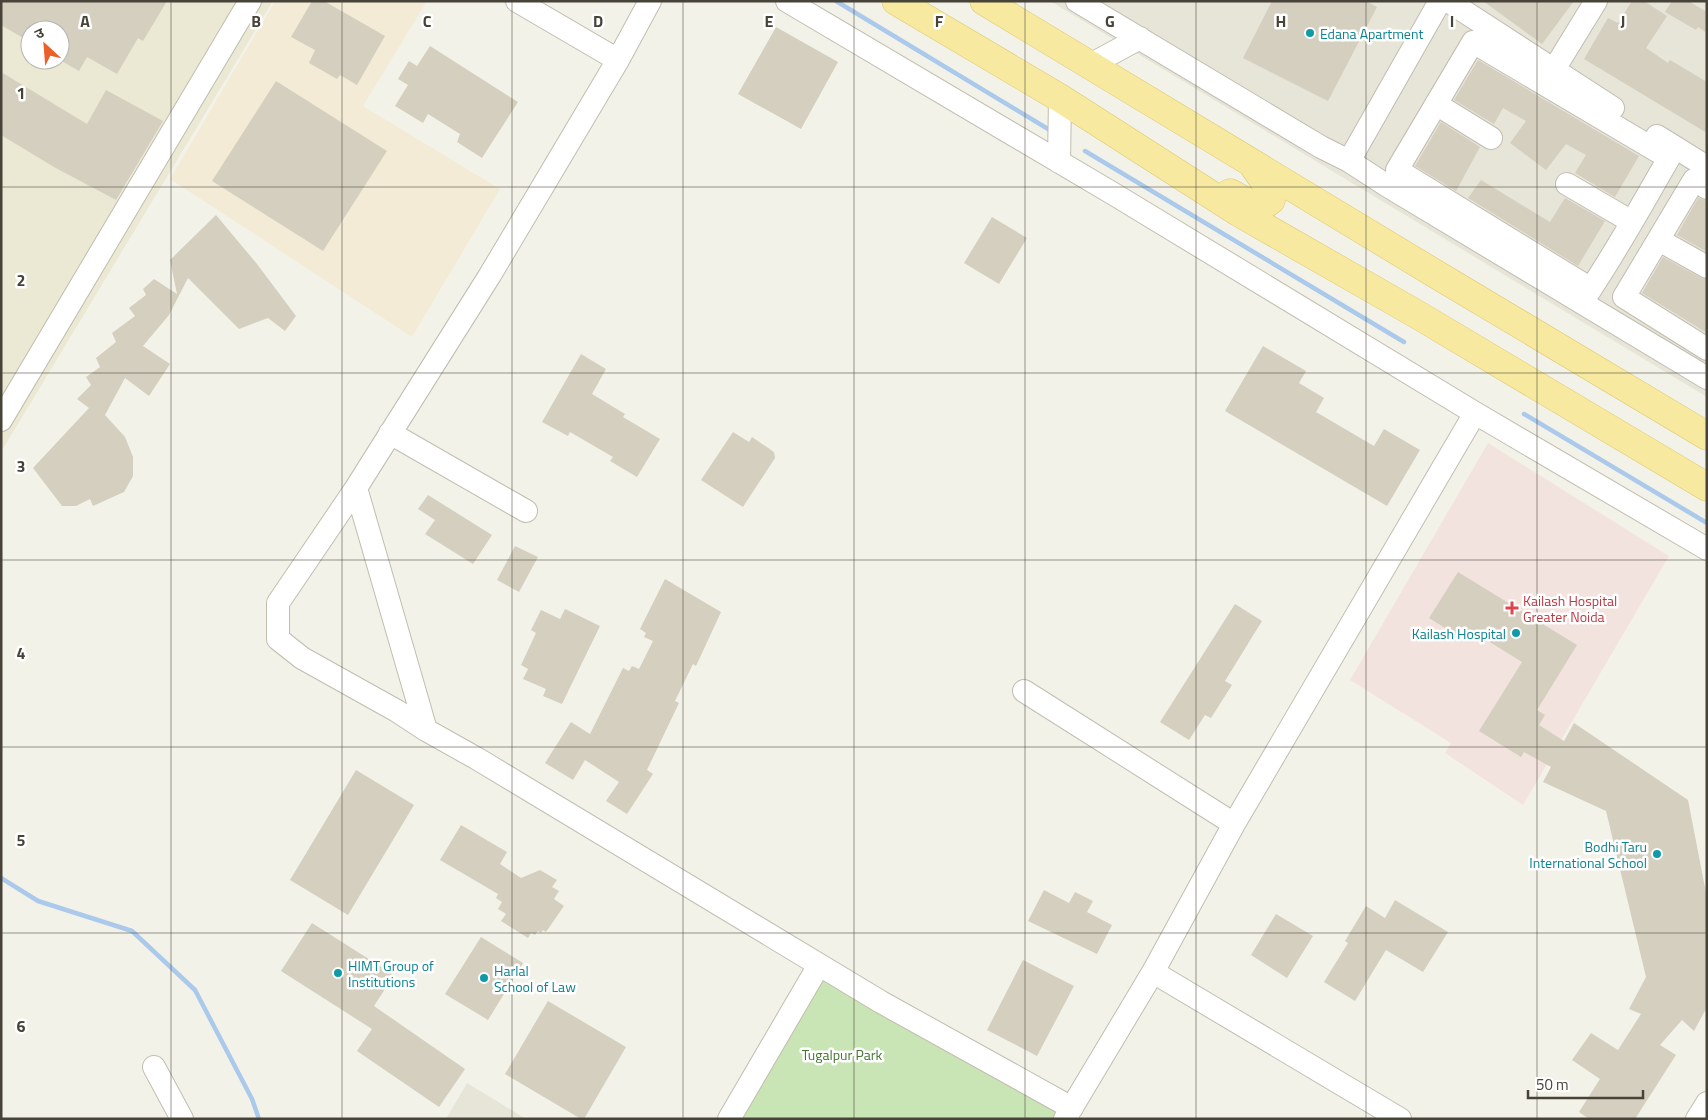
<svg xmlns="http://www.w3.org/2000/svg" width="1708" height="1120" viewBox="0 0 1708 1120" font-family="'Titillium Web','Noto Sans Devanagari',sans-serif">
	<rect width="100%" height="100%" fill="#f3f2e9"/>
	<path fill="#e7e4d8" d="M1050,1H1707V397Z
		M467,1083L526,1119H446Z"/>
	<path fill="#f3ebd6" d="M275,1H427L363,106L500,189L412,337L170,179Z"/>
	<path fill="#ebe8d4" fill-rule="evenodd" d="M1,1H273L1,452ZM30,30H60V60H30Z"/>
	<path fill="#f3e3de" d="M1488,443L1669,556L1523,805L1445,753L1451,743L1350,680Z"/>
	<path fill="#c9e4b5" d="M819,965L1072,1108L1065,1119H729Z"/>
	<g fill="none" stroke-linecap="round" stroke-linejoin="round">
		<path stroke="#abc9eb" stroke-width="4.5" d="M836,1L1053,132
			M1085,151L1404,342
			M1524,414L1707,523
			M1,878L38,901L132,931L195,990L252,1099L259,1119"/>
	</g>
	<path fill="#d4cfbf" d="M1,1H167L143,41L138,38L117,74L87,57L79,71L60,60V30H30V42L1,25Z
		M312,1H324L385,36L357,85L340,75L337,79L309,63L315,50L291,37Z
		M1272,1H1366L1377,7L1328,101L1243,58Z
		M1483,1H1574L1542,44Z
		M1632,1H1644L1667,16L1646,48L1668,63L1670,60L1707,82V133L1584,59L1608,18L1618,23Z
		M1672,1H1688L1707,12V33L1698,27L1696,30L1665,12Z
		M776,27L838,62L801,129L738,94Z
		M430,46L518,102L482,158L457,142L460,134L428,114L423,123L395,106L408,85L398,79L409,61L417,66Z
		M1478,60L1639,156L1615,197L1575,173L1586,155L1566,144L1546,170L1510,143L1526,121L1503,108L1494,124L1454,100Z
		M1,72L87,124L106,90L163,121L116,200L54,167L1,135Z
		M276,81L387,151L323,251L212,181Z
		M1441,122L1480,147L1456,191L1415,166Z
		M1481,180L1550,222L1565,198L1605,221L1578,266L1468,198Z
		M1698,198L1707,201V252L1677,235Z
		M216,215L257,264L296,316L285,331L268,318L239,329L188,278L169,315L143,346L170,364L149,396L125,378L105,415L125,437L133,457V476L124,492L93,506L90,499L76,506H62L33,468L89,408L77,399L91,385L86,377L100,367L96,358L116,342L112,333L135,316L129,308L146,295L143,289L154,279L177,294L170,260Z
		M992,217L1027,238L999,284L964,263Z
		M1663,257L1701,278L1707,280V333L1642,293Z
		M1263,346L1306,371L1299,383L1324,398L1316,412L1374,446L1384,429L1420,450L1387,506L1225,411Z
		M581,354L606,369L592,394L625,414L623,417L660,439L637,477L610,461L613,457L570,432L568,436L542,422Z
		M733,432L749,442L752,437L774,452L775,458L743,507L701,480Z
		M428,495L492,535L473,564L425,534L435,520L418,509Z
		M515,546L538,557L519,592L497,580Z
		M1458,572L1577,645L1537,710L1545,715L1539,725L1564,741L1574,723L1688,800L1707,898V1007L1694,1031L1682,1020L1660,1045L1676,1055L1635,1119H1589L1579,1112L1600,1079L1572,1060L1591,1033L1618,1050L1641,1014L1629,1009L1646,977L1606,811L1543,782L1551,767L1524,752L1521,757L1479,731L1522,662L1472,631L1466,641L1429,618Z
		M665,579L721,612L696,666L693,664L675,701L679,703L647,770L653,774L627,814L606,801L619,782L585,760L573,780L545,763L571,722L590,734L623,668L629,671L632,666L639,669L653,641L644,637L646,633L640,629Z
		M1235,604L1262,621L1225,681L1232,685L1211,718L1205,715L1189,740L1160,722Z
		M565,609L600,626L562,704L543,696L546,689L523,679L528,669L521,665L536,633L531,630L541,610L560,619Z
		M356,770L414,805L348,915L290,880Z
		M461,825L507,852L500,864L521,878L540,870L557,880L552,887L559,891L554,899L564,906L546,932L543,930L541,933L538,931L535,935L531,933L528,938L501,921L506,914L498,909L502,902L496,898L498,894L440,860Z
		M1044,890L1069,903L1075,892L1093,901L1087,912L1112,925L1097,954L1028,921Z
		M1395,900L1448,932L1423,972L1386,950L1355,1001L1324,982L1348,943L1345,941L1366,906L1385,918Z
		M1276,914L1313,936L1287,978L1251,955Z
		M312,923L394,975L374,1006L465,1069L439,1107L357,1051L372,1029L281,971Z
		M481,937L523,963L488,1020L445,994Z
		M1023,960L1074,986L1037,1056L987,1030Z
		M548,1001L626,1047L584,1119H581L505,1074Z"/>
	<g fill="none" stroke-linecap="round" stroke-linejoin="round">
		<defs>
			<path id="minor" d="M517,1L618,60
				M650,1L618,60L490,275L356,488L278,603V639L302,658L397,711L426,730L476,758L881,1002L1072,1108
				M787,1L1112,193L1475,413L1707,549
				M1077,1L1321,147L1349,161L1386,185L1707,378
				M1448,1L1613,108
				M1090,65L1140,38
				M1553,71L1596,1
				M1436,104L1491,138
				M1657,136L1707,167
				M1349,161L1440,1
				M1059,162L1060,98
				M1567,184L1632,222
				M1707,188L1694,180L1624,297L1707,349
				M1659,240L1707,267
				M1582,302C1614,256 1641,206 1669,158L1473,42L1397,170L1591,289
				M1,420L250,1
				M390,433L526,511
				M356,488L426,730
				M1024,691L1234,824
				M1153,972L1400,1119
				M154,1067L182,1119
				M729,1119L819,965
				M1065,1119L1153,972L1234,824L1475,413
				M1697,1119L1707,1103"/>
			<path id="major" d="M896,1L1060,98L1238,212L1418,315L1707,487
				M984,1L1439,276L1707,436
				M1230,193C1243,199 1258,212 1271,200L1272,192L1255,168"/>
		</defs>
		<use href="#minor" stroke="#c1bdaf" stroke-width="24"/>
		<use href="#major" stroke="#dbc870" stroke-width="29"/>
		<use href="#minor" stroke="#fff" stroke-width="22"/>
		<use href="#major" stroke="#f7e99f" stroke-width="28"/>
	</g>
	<path fill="none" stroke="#474338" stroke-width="1" stroke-opacity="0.55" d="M171,1V1119M342,1V1119M512,1V1119M683,1V1119M854,1V1119M1025,1V1119M1196,1V1119M1366,1V1119M1537,1V1119M1,187H1707M1,373H1707M1,560H1707M1,747H1707M1,933H1707"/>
	<g fill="#0f9aa8" stroke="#fff" stroke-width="2">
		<circle cx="1310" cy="33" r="5"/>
		<circle cx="1516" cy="633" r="5"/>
		<circle cx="1657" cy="854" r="5"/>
		<circle cx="338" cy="973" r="5"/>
		<circle cx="484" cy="978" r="5"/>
	</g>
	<path fill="#e0444e" stroke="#fff" stroke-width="2" d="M1509.5 600.5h5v5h5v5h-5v5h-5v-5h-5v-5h5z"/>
	<g text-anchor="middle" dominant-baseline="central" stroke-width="5" stroke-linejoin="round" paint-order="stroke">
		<g font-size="14" fill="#0d838f" stroke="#fff" text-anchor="start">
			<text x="1320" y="33">Edana Apartment</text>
			<text x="1506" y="633" text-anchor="end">Kailash Hospital</text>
			<text x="1647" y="846" text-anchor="end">Bodhi Taru<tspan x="1647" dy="16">International School</tspan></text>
			<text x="348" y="965">HIMT Group of<tspan x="348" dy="16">Institutions</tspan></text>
			<text x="494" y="970">Harlal<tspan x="494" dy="16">School of Law</tspan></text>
		</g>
		<g font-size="14" fill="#be3a42" stroke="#fff" text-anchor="start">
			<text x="1523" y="600">Kailash Hospital<tspan x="1523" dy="16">Greater Noida</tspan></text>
		</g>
		<g font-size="14" fill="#41742f" stroke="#fff">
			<text x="842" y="1054">Tugalpur Park</text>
		</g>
	</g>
	<g font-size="16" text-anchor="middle" font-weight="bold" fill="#474338" stroke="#fff" stroke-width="5" stroke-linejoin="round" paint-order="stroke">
		<text x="85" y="27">A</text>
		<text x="256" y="27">B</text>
		<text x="427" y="27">C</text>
		<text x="598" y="27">D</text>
		<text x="769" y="27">E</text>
		<text x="939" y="27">F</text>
		<text x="1110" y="27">G</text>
		<text x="1281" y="27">H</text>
		<text x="1452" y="27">I</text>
		<text x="1623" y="27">J</text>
		<text x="21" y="99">1</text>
		<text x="21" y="286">2</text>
		<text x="21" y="472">3</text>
		<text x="21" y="659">4</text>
		<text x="21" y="846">5</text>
		<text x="21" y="1032">6</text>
	</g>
	<rect width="1708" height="1120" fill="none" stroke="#474338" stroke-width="5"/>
	<g transform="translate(45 45) rotate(334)"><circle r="24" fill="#ffffff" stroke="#b5b4af"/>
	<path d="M0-4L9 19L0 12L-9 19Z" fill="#ea5f2a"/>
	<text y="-8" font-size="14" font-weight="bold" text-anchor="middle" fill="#474338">उ</text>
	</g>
	<path d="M1528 1090v8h115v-8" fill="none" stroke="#474338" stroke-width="2.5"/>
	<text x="1536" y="1090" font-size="15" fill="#474338" stroke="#ffffff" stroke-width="4" paint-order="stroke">50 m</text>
</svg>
